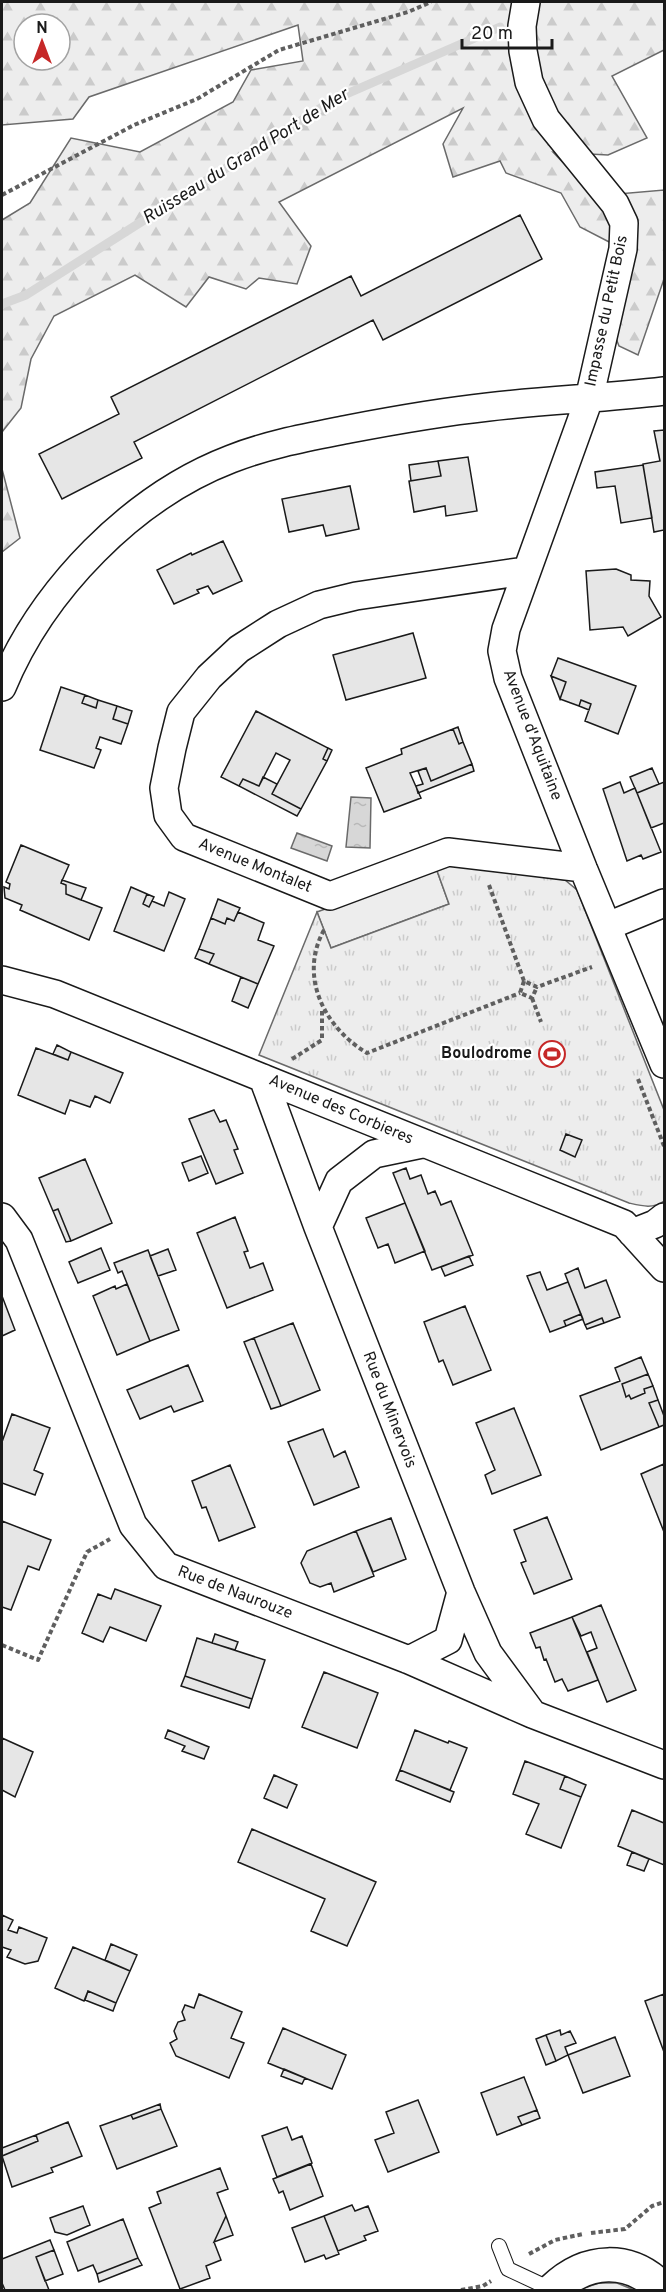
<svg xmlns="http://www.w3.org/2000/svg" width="666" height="2292" viewBox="0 0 666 2292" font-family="Overpass,sans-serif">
	<defs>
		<pattern id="forest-firs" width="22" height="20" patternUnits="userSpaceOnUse" patternTransform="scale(1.5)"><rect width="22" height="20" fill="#ededed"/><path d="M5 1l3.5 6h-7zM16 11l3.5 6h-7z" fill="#cbcbcb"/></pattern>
		<pattern id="park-tufts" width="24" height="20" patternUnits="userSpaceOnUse" patternTransform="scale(1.5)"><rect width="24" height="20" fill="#ededed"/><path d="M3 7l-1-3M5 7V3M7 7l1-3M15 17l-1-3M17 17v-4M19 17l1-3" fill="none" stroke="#cbcbcb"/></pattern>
		<pattern id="water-ripples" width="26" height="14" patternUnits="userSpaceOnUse" patternTransform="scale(1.5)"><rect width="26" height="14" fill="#d7d7d7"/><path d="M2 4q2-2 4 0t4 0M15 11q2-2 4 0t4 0" fill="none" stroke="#b8b8b8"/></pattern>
	</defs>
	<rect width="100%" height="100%" fill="#fff"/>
	<path fill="#ededed" stroke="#6a6a6a" stroke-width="1.5" d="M436,868L449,904L331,948L317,912Z
		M599,2283H617L634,2290H578Z"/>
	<path fill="url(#forest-firs)" stroke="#6a6a6a" stroke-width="1.5" fill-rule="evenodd" d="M2,2H664V50L612,76L647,138L608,155L553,152L595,196L664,190V279L638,355L619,346L603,305L615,245L580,227L561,193L506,173L500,161L453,177L443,144L463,108L279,202L311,246L297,284L259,278L246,289L209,277L186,307L135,275L54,316L31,359L21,408L2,432V220L30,203L71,138L140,152L233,102L251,70L303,61L298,25L89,97L73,119L2,125ZM24,24H60V60H24Z
		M2,469L20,538L2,552Z"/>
	<path fill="url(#park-tufts)" stroke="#6a6a6a" stroke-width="1.5" d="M455,862L565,880L577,890L664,1110V1201C653,1209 642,1206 629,1203L259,1055L317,912L331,948L449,904L436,868Z"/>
	<path fill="url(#water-ripples)" stroke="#6a6a6a" stroke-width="1.5" d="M351,797L371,798L370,848L346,847Z
		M297,833L332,846L327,861L291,848Z"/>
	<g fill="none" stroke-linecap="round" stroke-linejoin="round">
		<path stroke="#d7d7d7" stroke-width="9" d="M2,304L26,295L335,99L500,27"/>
	</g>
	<path fill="#e6e6e6" stroke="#1a1a1a" stroke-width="1.5" d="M520,215L542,259L383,340L373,320L134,442L142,458L62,499L39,454L119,414L111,397L351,276L361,296Z
		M664,430V530L654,532L643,464L660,461L654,431Z
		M468,457L477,511L446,516L445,506L414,512L409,481L441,476L438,461Z
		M438,461L441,476L411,481L409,465Z
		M643,465L652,518L621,523L615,486L597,488L595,472Z
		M350,486L359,529L326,536L323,525L289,532L282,499Z
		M223,541L242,581L213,594L208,586L197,590L199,593L174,604L157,570L191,553L192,555Z
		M616,569L631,575V580L650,581L649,596L661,617L628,636L623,627L590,630L586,571Z
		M413,633L426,678L346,700L333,655Z
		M558,658L636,686L618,734L585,721L591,704L581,700L579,706L560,699L566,682L551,676Z
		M551,676L566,682L560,699Z
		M61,687L85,695L82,703L96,708L98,700L117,706L113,719L128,724L121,744L100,737L96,748L101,750L94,768L40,750Z
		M85,695L98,700L96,708L82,703Z
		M581,700L591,704L589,710L579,706Z
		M117,706L132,711L128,724L113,719Z
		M256,711L328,748L323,759L327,761L301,809L272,794L290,760L276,753L259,786L243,779L239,786L221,777Z
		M458,727L463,742L459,744L453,729Z
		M453,729L459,744L463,742L472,764L431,781L426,768L410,773L421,798L384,812L366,768L402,754L401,749Z
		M328,748L332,750L327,761L323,759Z
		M472,764L474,771L418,793L416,786L423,784L418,771L426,768L431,781Z
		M652,768L659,784L637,793L630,777Z
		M263,777L277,784L272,794L301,809L297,816L239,786L243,779L259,786Z
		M620,782L624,793L635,788L661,852L643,859L641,855L627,861L603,789Z
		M664,782V823L651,828L637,793Z
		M21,845L69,865L61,883L66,885V894L102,908L89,940L20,910L22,905L5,898L4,887L9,889L10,884L6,882Z
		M62,880L86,888L81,900L66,894V885L61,883Z
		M131,887L147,894L143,904L149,907L152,901L164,906L169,892L185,899L164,951L114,931Z
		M147,894L154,897L149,907L143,904Z
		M218,899L240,908L234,921L227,918L225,924L211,918Z
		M238,912L264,923L258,940L274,946L258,984L209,964L214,954L199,949L211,918L225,924L227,918L234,921Z
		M199,949L214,954L209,964L195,958Z
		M241,977L258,984L248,1008L232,1001Z
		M57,1045L71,1052L68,1060L53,1054Z
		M36,1048L68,1060L71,1052L123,1073L110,1103L95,1096L90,1107L70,1100L65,1114L18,1095Z
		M214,1110L220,1122L226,1120L238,1149L234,1150L243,1173L216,1184L189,1119Z
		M566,1134L582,1140L575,1157L560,1150Z
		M201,1156L208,1173L189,1181L182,1163Z
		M85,1159L112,1223L71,1241L58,1209L53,1211L39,1178Z
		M406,1168L410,1179L421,1175L428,1194L435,1191L441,1205L451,1201L473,1255L432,1270L393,1173Z
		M405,1203L425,1251L395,1263L388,1244L378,1248L366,1218Z
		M58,1209L71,1241L66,1242L53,1211Z
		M235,1217L248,1251L244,1252L250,1268L263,1263L273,1290L227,1308L197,1233Z
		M101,1248L110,1270L78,1283L69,1262Z
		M168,1249L176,1270L158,1276L150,1256Z
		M148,1250L179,1330L150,1341L122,1271L118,1273L114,1263Z
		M469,1256L473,1265L445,1276L441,1267Z
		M578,1268L585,1288L606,1280L620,1317L604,1323L602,1318L585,1325L565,1274Z
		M540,1272L547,1290L568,1282L581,1314L564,1321L566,1326L550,1332L527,1276Z
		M127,1284L150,1341L117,1355L93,1296L115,1286L116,1289Z
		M2,1296L15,1330L2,1336Z
		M465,1306L491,1370L453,1385L443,1360L439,1362L424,1322Z
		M581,1314L583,1319L566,1326L564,1321Z
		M602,1318L604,1323L587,1329L585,1325Z
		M293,1323L320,1390L281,1406L254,1338Z
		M254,1338L281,1406L271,1409L244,1342Z
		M641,1357L648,1374L622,1384L626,1397L629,1395L631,1399L645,1393L644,1389L653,1386L658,1400L649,1403L659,1427L601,1450L580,1396L620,1381L615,1368Z
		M188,1365L203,1401L174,1412L171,1406L140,1419L127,1390Z
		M648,1374L653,1386L644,1389L645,1393L631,1399L629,1395L626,1397L622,1384Z
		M658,1400L664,1416V1425L659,1427L649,1403Z
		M514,1408L541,1475L492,1494L485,1475L495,1470L476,1423Z
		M12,1414L50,1428L34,1470L43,1474L35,1495L2,1483V1442Z
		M323,1429L334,1457L345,1451L359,1487L314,1505L288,1442Z
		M664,1464V1532L641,1474Z
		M230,1465L255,1527L219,1541L206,1507L202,1508L192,1481Z
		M547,1517L572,1579L534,1594L521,1563L526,1561L514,1530Z
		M391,1518L406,1559L373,1572L356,1531Z
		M2,1521L51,1540L39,1570L28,1566L11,1610L2,1607Z
		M356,1531L374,1576L334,1592L331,1583L320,1587L310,1583L301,1563L307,1551Z
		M115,1589L161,1606L146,1641L110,1627L103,1642L82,1633L98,1594L111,1599Z
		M601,1605L636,1690L607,1702L587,1652L597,1648L591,1632L581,1636L572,1617Z
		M572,1617L598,1680L568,1691L562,1679L555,1682L546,1659L544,1660L540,1647L536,1648L530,1633Z
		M215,1634L238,1642L235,1650L212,1643Z
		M197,1638L265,1660L252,1699L185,1676Z
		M324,1672L378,1693L357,1748L302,1727Z
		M185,1676L252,1699L249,1708L181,1686Z
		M168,1730L209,1747L204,1759L182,1751L185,1746L165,1738Z
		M415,1730L448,1743L449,1741L467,1748L450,1790L400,1770Z
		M2,1738L33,1752L15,1797L2,1790Z
		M525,1761L565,1776L560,1789L581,1797L561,1848L526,1834L539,1804L513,1794Z
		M400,1770L454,1792L450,1802L396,1780Z
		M274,1775L297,1785L287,1808L264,1798Z
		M565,1776L586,1785L581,1797L560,1789Z
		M632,1810L664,1823V1865L618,1846Z
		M252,1829L376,1882L347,1946L311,1931L325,1899L238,1862Z
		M632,1852L649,1859L644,1871L627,1865Z
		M2,1915L13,1920L8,1930L17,1933L19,1927L47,1938L38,1961L25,1964L7,1957L11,1950L2,1947Z
		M111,1944L137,1955L130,1971L105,1960Z
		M73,1947L130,1971L116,2003L88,1991L84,2001L55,1988Z
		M88,1991L116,2003L113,2011L85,2000Z
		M199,1994L242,2012L231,2038L244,2043L229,2078L176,2056L170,2043L177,2039L174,2031L178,2022L185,2020L182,2012L185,2005L194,2008Z
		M664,1994V2052L645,2001Z
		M283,2028L346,2055L332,2089L268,2063Z
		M560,2030L561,2035L570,2031L576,2043L565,2047L568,2055L556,2061L546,2035Z
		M546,2035L556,2061L546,2065L536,2039Z
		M615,2037L630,2076L583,2093L568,2055Z
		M284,2069L305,2078L302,2084L281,2076Z
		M524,2077L537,2110L518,2117L522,2125L497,2135L481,2093Z
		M418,2100L439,2152L388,2172L375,2140L394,2133L386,2112Z
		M160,2104L161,2109L133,2119L131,2115Z
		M161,2109L177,2146L117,2169L100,2126L131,2115L133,2119Z
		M537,2110L540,2118L522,2125L518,2117Z
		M68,2122L82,2156L51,2168L53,2172L12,2187L2,2156L38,2141L36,2135Z
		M287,2127L292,2140L302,2136L312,2163L277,2177L262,2136Z
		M36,2135L38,2141L2,2156V2148Z
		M311,2164L323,2196L290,2210L283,2191L279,2193L273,2179Z
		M220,2168L228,2189L217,2193L226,2216L214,2242L221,2260L206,2266L210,2278L180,2289L149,2208L161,2203L157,2192Z
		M352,2205L355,2211L368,2206L378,2231L364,2236L366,2240L338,2251L324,2216Z
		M83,2206L90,2225L67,2235L55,2232L50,2218Z
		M226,2216L233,2235L214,2242Z
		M324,2216L339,2254L326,2259L324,2255L305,2262L292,2228Z
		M123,2219L138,2258L97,2274L93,2265L78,2271L67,2242Z
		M50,2240L54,2250L36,2257L49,2290H5L2,2283V2259Z
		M54,2250L63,2274L45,2281L36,2257Z
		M138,2258L142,2265L99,2282L97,2274Z"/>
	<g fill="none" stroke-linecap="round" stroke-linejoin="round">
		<defs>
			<path id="service" d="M499,2246L508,2269L553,2290"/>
			<path id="minor" d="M526,2L522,26L523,51L529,82L546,119L615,204L624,223L623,249L589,399L506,629L502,651L508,678L583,868L664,1064
				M525,571L356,596L319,605L278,624L239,649L209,677L181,712L172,748L164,788L168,815L184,837L330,896L448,852L583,868
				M2,687C42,590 132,497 231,459C269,444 309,437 349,429C396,420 442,412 488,407C547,400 606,398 664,391
				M608,926L664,903
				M2,980L55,994L624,1224L664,1268
				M263,1078L318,1227L461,1592L488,1653L532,1713
				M2,1217L19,1240L133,1525L166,1566L409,1660L532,1714L664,1765
				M318,1227L339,1181L374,1154L422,1144
				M632,1233L655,1224L664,1217
				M409,1660L448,1640L461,1592"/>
			<path id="primary" d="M553,2290C586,2258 630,2255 663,2290"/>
		</defs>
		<use href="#service" stroke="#1a1a1a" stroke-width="16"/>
		<use href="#minor" stroke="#1a1a1a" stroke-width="30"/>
		<use href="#primary" stroke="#1a1a1a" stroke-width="36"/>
		<path stroke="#5f5f5f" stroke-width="4" stroke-dasharray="4.5 3" stroke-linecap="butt" d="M2,195L134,125L197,99L279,50L408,12L431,2
			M489,885L524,981L537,987L592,967
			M324,930C298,977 325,1028 367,1053L520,993
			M524,981L520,993L532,998L537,987
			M532,998L541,1022
			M292,1059L322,1040V1008
			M638,1079L664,1146
			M2,1645L38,1660L87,1552L110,1539
			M591,2233L625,2229L652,2206L664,2202
			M529,2254L555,2240L583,2234
			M461,2290L483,2286L491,2281"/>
		<use href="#service" stroke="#fff" stroke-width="14"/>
		<use href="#minor" stroke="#fff" stroke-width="27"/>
		<use href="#primary" stroke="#fff" stroke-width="33"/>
	</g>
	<defs>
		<symbol id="stadium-ring" viewBox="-11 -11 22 22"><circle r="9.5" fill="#fff" stroke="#c62828" stroke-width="1.5"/><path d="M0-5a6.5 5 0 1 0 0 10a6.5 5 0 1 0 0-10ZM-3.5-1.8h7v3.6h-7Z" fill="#c62828"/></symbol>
	</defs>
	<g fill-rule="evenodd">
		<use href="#stadium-ring" x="537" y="1039" width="30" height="30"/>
	</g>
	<g text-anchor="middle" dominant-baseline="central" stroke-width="4.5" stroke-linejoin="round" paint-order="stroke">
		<g font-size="16" fill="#1a1a1a" stroke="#fff">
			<text transform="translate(607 311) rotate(-78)">Impasse du Petit Bois</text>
			<text transform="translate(532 735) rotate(69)">Avenue d'Aquitaine</text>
			<text transform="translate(255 866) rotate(22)">Avenue Montalet</text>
			<text transform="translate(341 1110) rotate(23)">Avenue des Corbieres</text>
			<text transform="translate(389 1410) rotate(69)">Rue du Minervois</text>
			<text transform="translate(235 1593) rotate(21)">Rue de Naurouze</text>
		</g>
		<g font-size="16" font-weight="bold" fill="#1a1a1a" stroke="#fff" text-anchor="end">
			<text x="532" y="1054">Boulodrome</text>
		</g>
		<g font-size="18" font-style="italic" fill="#1a1a1a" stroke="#fff">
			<text transform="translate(246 157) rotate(-32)">Ruisseau du Grand Port de Mer</text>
		</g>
	</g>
	<rect width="666" height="2292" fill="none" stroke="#1a1a1a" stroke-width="6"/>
	<g transform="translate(42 42)"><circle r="28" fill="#ffffff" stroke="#a3a3a3" stroke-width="1.5"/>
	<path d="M0-4.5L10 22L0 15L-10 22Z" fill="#c62828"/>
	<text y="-9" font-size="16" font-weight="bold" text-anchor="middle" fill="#1a1a1a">N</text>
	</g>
	<path d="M462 39v9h90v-9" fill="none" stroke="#1a1a1a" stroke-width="3"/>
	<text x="471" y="39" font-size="18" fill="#1a1a1a" stroke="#ffffff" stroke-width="4.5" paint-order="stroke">20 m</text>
</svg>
